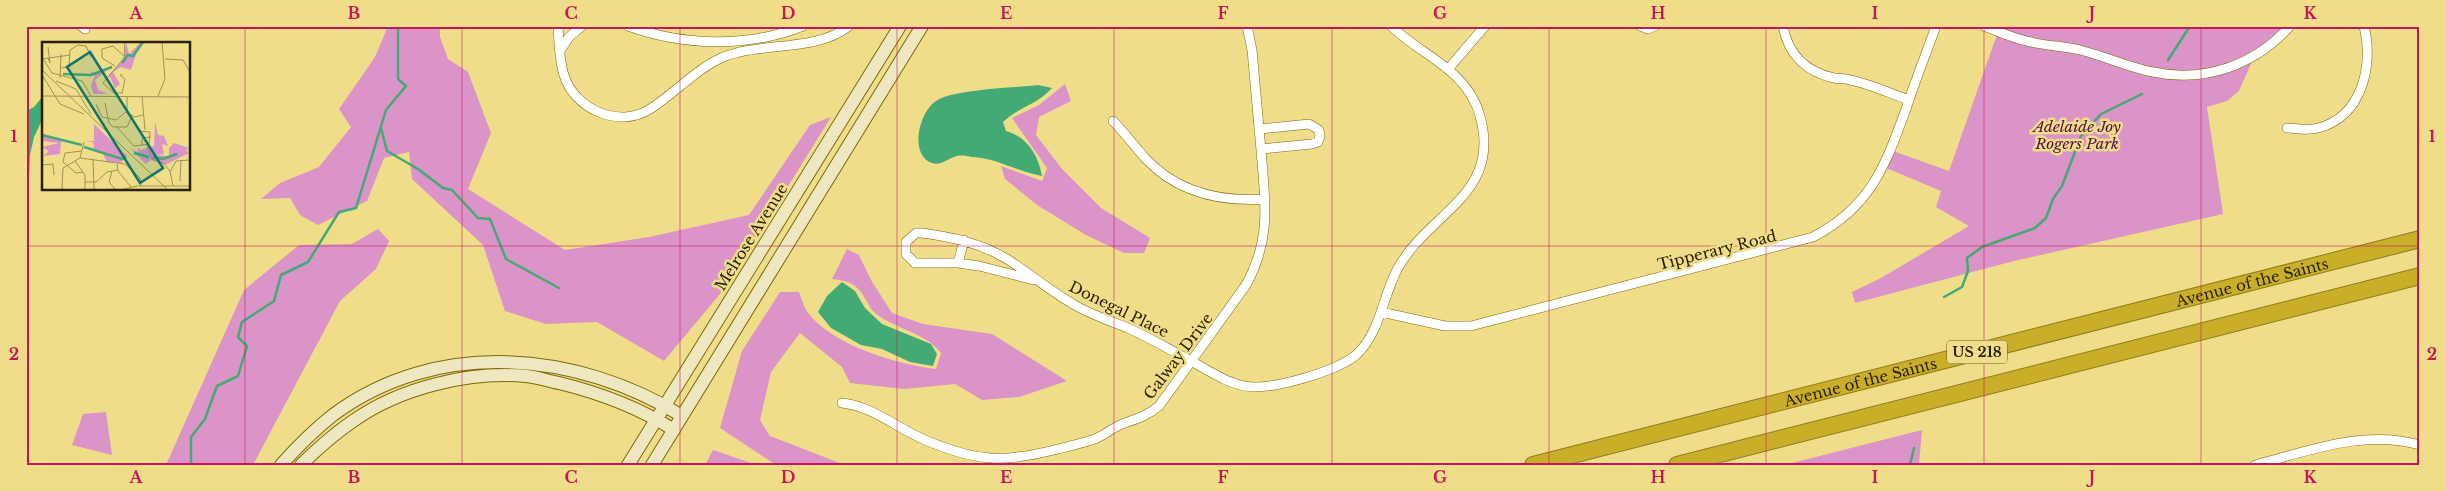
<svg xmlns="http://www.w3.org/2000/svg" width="2446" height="491" viewBox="0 0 2446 491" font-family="'Libre Baskerville',serif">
	<rect width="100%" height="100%" fill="#efdd8a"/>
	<path fill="#db94c7" d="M388,26H440V37L448,59L468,72L491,133L468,189L565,250L649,237L749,215L810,125L831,117L725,288L664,361L597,322L546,324L505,311L483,245L412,179L409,152L384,158L367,201L318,225L300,215L290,198L261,199L280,183L319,167L351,127L339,109L375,57Z
		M2000,26H2290L2254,57L2239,91L2227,101L2207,107L2223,214L2014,261L1855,303L1852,292L1881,278L1969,226L1936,207L1941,191L1884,167L1890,150L1949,171Z
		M1065,84L1071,101L1039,117L1036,135L1062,169L1101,208L1150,238L1144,253H1124L1086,235L1037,205L1005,179L1001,166L1042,181L1047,168L1012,118L1039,105Z
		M378,229L389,241L376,269L340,301L253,465H166L244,290L299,245L352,244Z
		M847,249L859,255L871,280L892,313L923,324L992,334L1067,381L1019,397L982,400L955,384L904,389L850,383L842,367L800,333L771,372L760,420L770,436L845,465H776L720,428L742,351L780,292H799C801,297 803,305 806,310C830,345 896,364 936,369L941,353C926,333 895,329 875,313C871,310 869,305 866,300C857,284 850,281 832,279Z
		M106,412L112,455L72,445L83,414Z
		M1922,430L1919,465H1784Z
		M713,450L754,464V465H705Z"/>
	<path fill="#43aa75" d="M1038,85L1052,88C1037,105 1020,106 1003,122L1006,131C1027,137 1038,154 1042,176C1018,172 997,158 972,157C968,156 961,155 957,156C948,158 941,166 932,163C908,154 920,111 936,101C954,89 1015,88 1038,85Z
		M44,95V116L34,137L30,155L29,181L26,183V111L34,107Z
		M842,282L855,291L865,308L882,324L931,344L937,354L933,366L910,362L882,349L861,345L831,328L818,312L827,296Z"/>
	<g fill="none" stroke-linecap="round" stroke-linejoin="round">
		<path stroke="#43aa75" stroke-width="2.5" d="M2168,60L2188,29L2193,26
			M381,128L387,151L418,169L443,188L452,190L478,218L490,219L506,259L559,288
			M1944,297L1962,287L1968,271L1967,258L1982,247L2035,228L2046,218L2053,199L2062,186L2081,136L2101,114L2142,94
			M191,465V437L205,419L217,386L238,376L247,346L238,337L242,322L274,301L281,275L308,262L339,212L356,208L386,110L406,86L398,79V26
			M1910,465L1914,448"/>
		<defs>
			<path id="street" d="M81,26L85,29
				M558,26C559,42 559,60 564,75C574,109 619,129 650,109C674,94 695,70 721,58C760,41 815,53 849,26
				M628,26C683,46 748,48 803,26
				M1640,26L1648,29L1655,26
				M1783,26C1788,54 1806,72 1834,78C1839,79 1845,78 1850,80C1870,84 1889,93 1909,100
				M1984,26C1999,32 2015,39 2031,42C2047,46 2064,46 2080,50C2104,56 2128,67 2153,72C2205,83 2255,65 2290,26
				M560,51L569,37L582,26
				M1449,68L1485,26
				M1113,121C1125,133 1134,146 1146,159C1178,193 1220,202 1265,199
				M2287,128C2297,128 2308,131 2318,128C2362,117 2374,65 2364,26
				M1260,129L1309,124L1319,130L1320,136L1318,142L1312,144L1261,149
				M958,263L964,240
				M1034,280L979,266L958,263H915L906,254V242L916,233H922C951,237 981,243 1007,259C1029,273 1050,291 1073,304C1091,315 1111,321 1130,329C1148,337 1165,347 1182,356C1204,367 1229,387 1255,387C1280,387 1337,371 1356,355C1381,332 1382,297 1398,268C1429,212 1502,195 1480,116C1467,69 1423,57 1391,26
				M1381,312L1445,326H1471L1813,237C1871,207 1885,166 1906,109C1915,81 1926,54 1936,26
				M842,403C872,406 897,428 925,440C977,462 1004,463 1058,449C1070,446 1083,443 1095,439C1104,435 1113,428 1122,424C1136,419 1147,416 1159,406L1246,285C1272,238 1265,200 1261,150C1258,117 1255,83 1252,50L1247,26
				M2255,465C2309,451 2363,429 2420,445"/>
			<path id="secondary" d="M281,465C297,447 314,430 333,415C437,338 577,351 682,416
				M301,465C317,449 334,434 353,421C400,388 468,371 526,376C537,377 548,381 559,383C600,393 638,407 674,430
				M628,465L900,26
				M652,465L922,26"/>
			<g id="highway">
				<path id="s1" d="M1533,465L2420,239"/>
				<path d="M1677,465L2420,276"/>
			</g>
		</defs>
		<use href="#street" stroke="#7b6907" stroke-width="10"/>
		<use href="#secondary" stroke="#7b6907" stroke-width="14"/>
		<use href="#highway" stroke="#917d1b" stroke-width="18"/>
		<use href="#street" stroke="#fff" stroke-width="9"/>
		<use href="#secondary" stroke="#eee7bf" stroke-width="12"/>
		<use href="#highway" stroke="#c8ae29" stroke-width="16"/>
	</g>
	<path fill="none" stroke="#c2185b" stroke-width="1" stroke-opacity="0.55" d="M245,26V465M462,26V465M680,26V465M897,26V465M1114,26V465M1332,26V465M1549,26V465M1766,26V465M1984,26V465M2201,26V465M26,246H2420"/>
	<g text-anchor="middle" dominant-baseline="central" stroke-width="5" stroke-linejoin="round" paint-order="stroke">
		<rect fill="#efdd8a" stroke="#655b29" stroke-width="1" x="1947" y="340.5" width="60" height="23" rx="4"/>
		<g font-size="14" font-weight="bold" fill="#2a2300">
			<text x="1977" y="352">US 218</text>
		</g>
		<g font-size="15" font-style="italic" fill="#560d48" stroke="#efdd8a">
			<text x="2077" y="126">Adelaide Joy<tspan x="2077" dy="17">Rogers Park</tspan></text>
		</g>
		<g font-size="15" fill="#2a2300" stroke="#efdd8a">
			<text transform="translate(751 237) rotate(-58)">Melrose Avenue</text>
			<text transform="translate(1717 250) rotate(-14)">Tipperary Road</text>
			<text stroke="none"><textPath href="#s1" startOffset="742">Avenue of the Saints</textPath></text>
			<text transform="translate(1119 309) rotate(26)">Donegal Place</text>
			<text transform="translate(1178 356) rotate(-53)">Galway Drive</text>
			<text stroke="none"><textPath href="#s1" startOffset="338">Avenue of the Saints</textPath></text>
		</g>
	</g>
	<g transform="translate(42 42)">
		<rect width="148" height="148" fill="#efdd8a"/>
		<path d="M84,0L87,12L99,0H104L96,6L89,28L79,25L71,30L78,42L73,46L67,33L82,17ZM70,24L53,38L56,48L66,52H51L49,43L53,34L47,29L53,31ZM113,80L116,93L122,94L126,104L120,102L122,112L114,113L127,114V106L132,101L147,106L144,108L147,111L123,123L109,118L104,122L89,107L96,110V105L98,108L112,104ZM52,82L85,114L79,121L65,120L60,110L47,106H52L51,100L43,99H52ZM0,94H7L34,102L19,99L18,112L1,114L7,109L0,105L17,101L0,99Z" fill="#db94c7"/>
		<path fill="none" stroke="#43aa75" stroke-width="2.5" d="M80,21L86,13L91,14L101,0M21,32L49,33L70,25M0,93L40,103M42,105L80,117L84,115M92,111L107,115M111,115L121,117L135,112"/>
		<path fill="none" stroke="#a09353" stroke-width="1" d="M0,15L10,31L40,39L49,54M6,16L8,21L6,5M0,17L28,13M123,17L141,18L148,30M73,24L60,16V7L71,4L82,14M19,26L27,25L28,8L36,3L44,4L49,15M0,28L125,147M0,33L18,62L42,72M80,33H78L83,37L80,51M18,36L19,12M14,39L34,47L49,72M81,51H72L61,41L82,16L83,0M0,54L148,55M100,54L103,88M116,54L123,37L120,0M63,61L67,81L71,85H85L90,74M54,62L60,75L74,78L85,69V54M84,70L93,75L101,73M148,72V102M75,85L92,104L107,102L108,90L97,89M105,103L110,117L121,121L128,129L131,144M100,104V96L109,95M40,109L23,111L21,120L34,131L41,130M38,116L83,122L98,136L99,144M51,117L52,147M33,119L43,133V147M75,122L76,129L89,145M0,123L11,122L12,133M70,129L67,140L73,147M128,130L134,119L148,118M138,139L139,118M43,140H54L65,130L76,128M20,147L21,126L38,116L42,100M82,147L95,144H148"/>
		<path fill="#0f766e" fill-opacity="0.15" stroke="#0f766e" stroke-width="2.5" d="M48,10L121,126L98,141L25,25Z"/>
		<rect width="148" height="148" fill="none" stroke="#2a2300" stroke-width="2.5"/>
	</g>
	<rect width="2446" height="491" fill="none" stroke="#efdd8a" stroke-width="55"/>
	<rect x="28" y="28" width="2390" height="436" fill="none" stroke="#c2185b" stroke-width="2"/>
	<g font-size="16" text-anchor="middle" font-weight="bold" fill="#c2185b">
		<text x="136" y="19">A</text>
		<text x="354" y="19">B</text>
		<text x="571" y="19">C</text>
		<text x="788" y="19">D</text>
		<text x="1006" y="19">E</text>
		<text x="1223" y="19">F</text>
		<text x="1440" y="19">G</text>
		<text x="1658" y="19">H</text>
		<text x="1875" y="19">I</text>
		<text x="2092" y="19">J</text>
		<text x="2310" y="19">K</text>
		<text x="14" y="142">1</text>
		<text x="2432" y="142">1</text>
		<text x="14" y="360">2</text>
		<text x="2432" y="360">2</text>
		<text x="136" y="483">A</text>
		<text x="354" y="483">B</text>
		<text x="571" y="483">C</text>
		<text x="788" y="483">D</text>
		<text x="1006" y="483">E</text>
		<text x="1223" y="483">F</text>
		<text x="1440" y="483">G</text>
		<text x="1658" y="483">H</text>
		<text x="1875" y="483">I</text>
		<text x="2092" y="483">J</text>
		<text x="2310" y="483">K</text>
	</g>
</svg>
